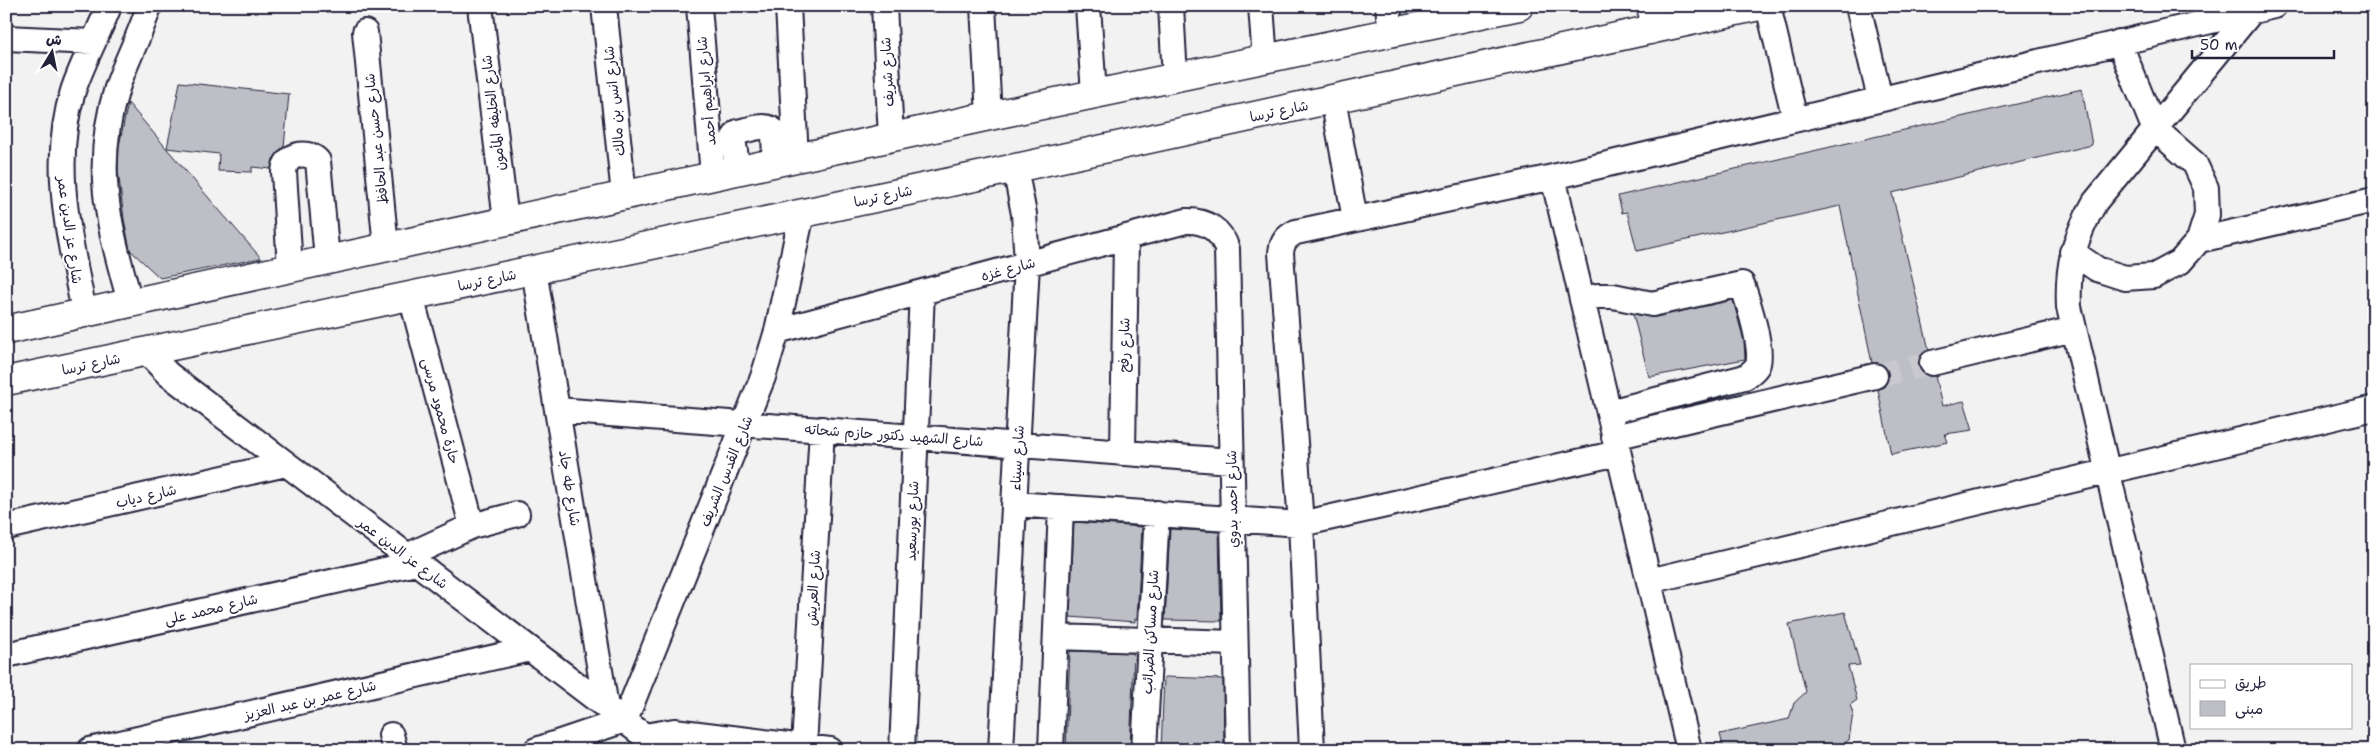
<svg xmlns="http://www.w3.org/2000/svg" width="2380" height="756" viewBox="0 0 2380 756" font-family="'Shantell Sans','Playpen Sans Arabic',sans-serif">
	<rect width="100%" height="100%" fill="#f2f2f3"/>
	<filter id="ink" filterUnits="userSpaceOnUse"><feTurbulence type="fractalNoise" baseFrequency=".02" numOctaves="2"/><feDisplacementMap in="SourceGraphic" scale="10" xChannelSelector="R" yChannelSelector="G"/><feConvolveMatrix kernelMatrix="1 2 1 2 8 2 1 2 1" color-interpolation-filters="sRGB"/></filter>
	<g filter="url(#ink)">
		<path fill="#bebec6" stroke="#22223b" d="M180,82L289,94L284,147L273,159L271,169L252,167V172L218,171L219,154L167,148Z
			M2082,89L2092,145L1892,193L1929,350L1919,359V367L1928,376H1935L1942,406L1964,401L1973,430L1945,434L1948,442L1891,454L1878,390L1885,386L1888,373L1885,366L1872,363L1840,206L1637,251L1627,212L1622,213L1618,196Z
			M128,103L214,204L261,258L160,278L130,250L124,219L118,170L119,146Z
			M1733,300L1744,341L1745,359L1649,377L1633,314L1655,317Z
			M1074,522L1142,527L1137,619H1135V622L1070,617Z
			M1170,529L1219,532L1221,621L1165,620Z
			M1845,612L1860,665L1848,666L1857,700L1850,705L1853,713L1849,740L1835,750H1724L1720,734L1789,719L1794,703L1806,692L1789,624Z
			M1070,651L1134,653L1130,750H1066Z
			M1164,677L1223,679L1224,750H1161Z"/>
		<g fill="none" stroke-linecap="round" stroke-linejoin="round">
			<path stroke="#c8c8ce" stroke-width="24" stroke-dasharray="24 12" stroke-linecap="butt" d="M1875,376L1932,363"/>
			<defs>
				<path id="minor" d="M480,6L506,221
					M604,6L624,195
					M699,6L713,176
					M788,6L796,158
					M884,6L891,137
					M983,6L989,116
					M1088,6L1094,94
					M1171,6L1175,78
					M1261,6L1265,60
					M1388,6L1391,34
					M1768,6L1795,119
					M1858,6L1880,99
					M365,32L386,247
					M6,38L93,42
					M1333,99L1355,219
					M738,170L733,139L738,132C748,130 768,122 774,132L775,162
					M1553,177L1689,750
					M2199,240L2374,200
					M2072,252L2097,269L2125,278L2154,276L2180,262L2199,240L2207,215L2206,188L2195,164L2154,128L2119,42
					M290,268L284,172C285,154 307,149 318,161L327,259
					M534,270L606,707
					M411,296L472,526
					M1582,300L1597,296H1613L1652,304L1742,284C1747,299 1765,353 1757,366C1754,371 1749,374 1745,377L1609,412
					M130,302C109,225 92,168 117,88C126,60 141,34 149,6
					M84,312C70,239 50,165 73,91C83,61 98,35 109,6
					M777,331L1186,221C1206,220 1221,230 1227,249L1238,750
					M147,352L168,374L663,750
					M1932,363L2074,329
					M557,410L1231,461
					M1614,437L1875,376
					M1123,453L1126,237
					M1014,504L1301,524L1618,453
					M6,527L286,464
					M407,556L472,526L517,514
					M1649,581L2374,408
					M1056,637L1235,643
					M6,655L416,563
					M391,735L395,750
					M645,736L674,731L830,750
					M804,747L822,429
					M90,750L530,649
					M536,750L625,720L763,377L777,331L802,213
					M902,750L922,292
					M1001,750L1027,264L1024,214L1015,168
					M1051,750L1061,507
					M1144,750L1157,513
					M1312,750L1301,524L1281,253C1282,242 1286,237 1296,232L1553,177L2274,6
					M2173,750L2069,307C2067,265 2074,239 2095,202L2252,11"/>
				<path id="major" d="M1650,6L1654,14L1651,30
					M6,330L989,116L1519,6
					M6,381L979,176L1759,6"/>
			</defs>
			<use href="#minor" stroke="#22223b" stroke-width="28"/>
			<use href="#major" stroke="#22223b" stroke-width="31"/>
			<use href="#minor" stroke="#fff" stroke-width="24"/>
			<use href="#major" stroke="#fff" stroke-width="28"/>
		</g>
	</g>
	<g text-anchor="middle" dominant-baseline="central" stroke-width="4" stroke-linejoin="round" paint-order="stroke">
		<g font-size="14" fill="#22223b" stroke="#fff">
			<text transform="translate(887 72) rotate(-93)">شارع شريف</text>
			<text transform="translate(706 91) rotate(-95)">شارع ابراهيم أحمد</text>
			<text transform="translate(614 101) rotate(-96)">شارع انس بن مالك</text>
			<text transform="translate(1279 111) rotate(-12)">شارع ترسا</text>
			<text transform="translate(493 113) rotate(-97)">شارع الخليفه المأمون</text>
			<text transform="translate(376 139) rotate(-96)">شارع حسن عبد الحافظ</text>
			<text transform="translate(883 196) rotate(-12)">شارع ترسا</text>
			<text transform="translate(70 230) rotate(82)">شارع عز الدين عمر</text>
			<text transform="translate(1008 269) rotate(-15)">شارع غزه</text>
			<text transform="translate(487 280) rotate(-12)">شارع ترسا</text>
			<text transform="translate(1124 345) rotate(-89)">شارع رفح</text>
			<text transform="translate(91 364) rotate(-12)">شارع ترسا</text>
			<text transform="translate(441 411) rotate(75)">حارة محمود مرسى</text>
			<text transform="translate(894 435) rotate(4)">شارع الشهيد دكتور حازم شحاته</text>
			<text transform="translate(1017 458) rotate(-87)">شارع سيناء</text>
			<text transform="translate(726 471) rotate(-68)">شارع القدس الشريف</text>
			<text transform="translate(570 488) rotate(81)">شارع طه جاد</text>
			<text transform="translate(146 496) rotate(-13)">شارع دياب</text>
			<text transform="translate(1232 499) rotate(-91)">شارع احمد بدوي</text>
			<text transform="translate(912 521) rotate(-88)">شارع بورسعيد</text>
			<text transform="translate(403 553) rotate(37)">شارع عز الدين عمر</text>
			<text transform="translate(813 588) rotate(-87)">شارع العريش</text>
			<text transform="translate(211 609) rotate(-13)">شارع محمد على</text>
			<text transform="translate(1150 632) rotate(-87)">شارع مساكن الضرائب</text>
			<text transform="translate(310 700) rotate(-13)">شارع عمر بن عبد العزيز</text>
		</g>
	</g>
	<rect width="2380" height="756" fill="none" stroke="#fff" stroke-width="25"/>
	<rect x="12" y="12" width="2355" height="731" fill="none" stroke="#22223b" stroke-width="2" filter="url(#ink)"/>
	<rect x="2190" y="664" width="162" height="65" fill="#ffffff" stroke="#a7a7b1"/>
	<rect x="2200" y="680" width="25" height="8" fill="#ffffff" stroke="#a7a7b1"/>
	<text x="2235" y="688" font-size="15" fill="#22223b">طريق</text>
	<rect x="2200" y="701" width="25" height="15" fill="#bebec6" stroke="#a7a7b1"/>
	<text x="2235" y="714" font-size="15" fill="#22223b">مبنى</text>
	<g transform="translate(52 52) rotate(10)" stroke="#ffffff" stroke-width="4" paint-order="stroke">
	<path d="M0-4L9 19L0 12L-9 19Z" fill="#22223b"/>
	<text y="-8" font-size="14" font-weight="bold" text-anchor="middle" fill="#22223b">ش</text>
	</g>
	<path d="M2192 50v8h142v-8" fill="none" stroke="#22223b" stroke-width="2.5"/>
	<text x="2200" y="50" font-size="15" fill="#22223b" stroke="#ffffff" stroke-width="4" paint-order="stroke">50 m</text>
</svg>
